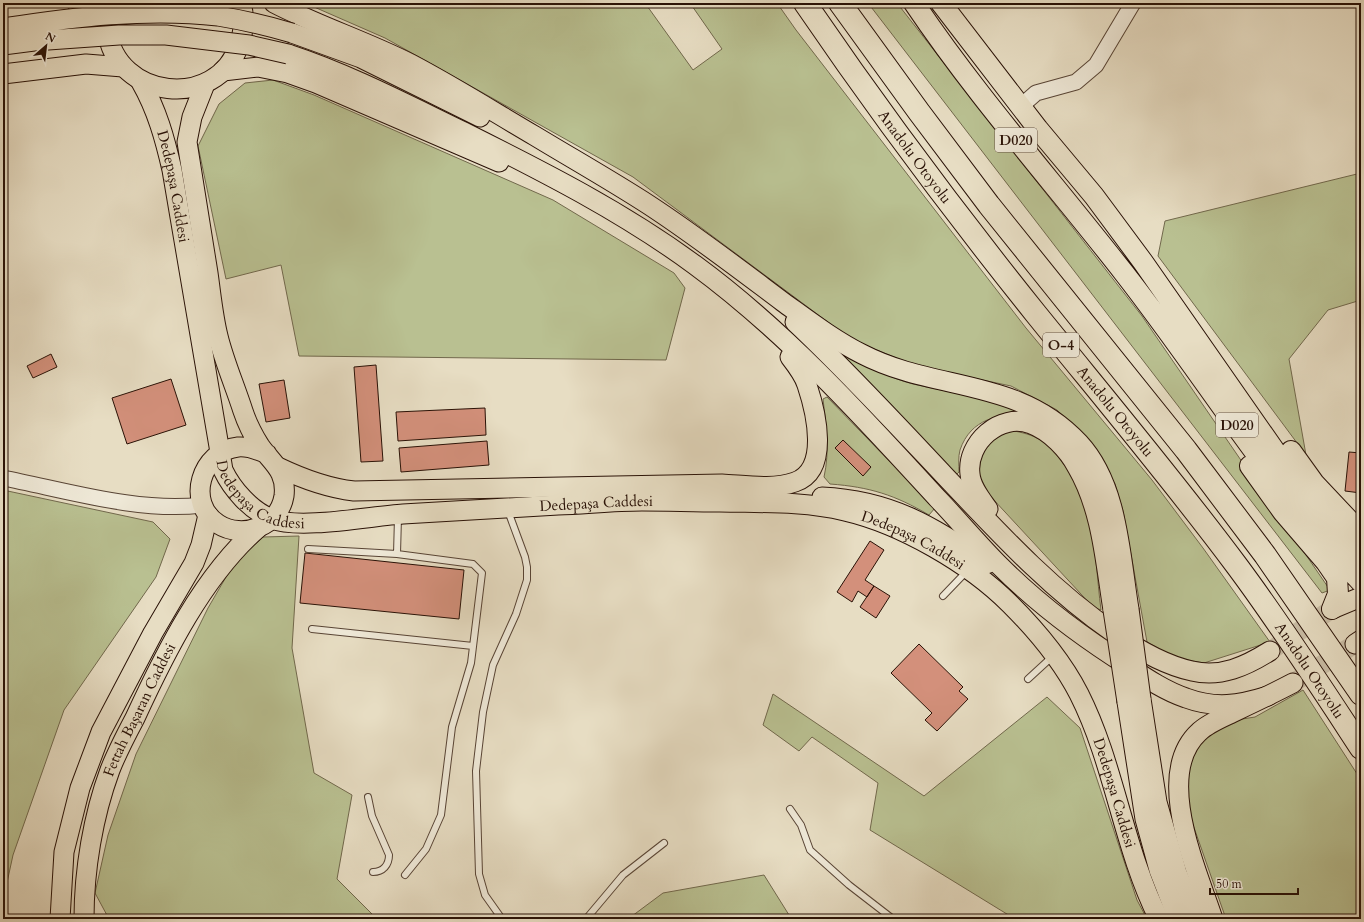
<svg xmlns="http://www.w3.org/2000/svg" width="1364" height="922" viewBox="0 0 1364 922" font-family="Cardo,serif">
	<rect width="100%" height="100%" fill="#e7ddc3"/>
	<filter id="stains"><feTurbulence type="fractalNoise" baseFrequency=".005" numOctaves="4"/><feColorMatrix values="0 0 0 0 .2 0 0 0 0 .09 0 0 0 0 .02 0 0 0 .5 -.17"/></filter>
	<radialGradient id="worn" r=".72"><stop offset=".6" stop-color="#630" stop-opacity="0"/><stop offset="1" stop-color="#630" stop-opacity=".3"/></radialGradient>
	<path fill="#b9c091" stroke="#71684c" d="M305,3H645L693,70L722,49L690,3H777L796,30L1026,328L1152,480L1203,548L1270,642L1204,663L1175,658L1147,642L1123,511L1115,484L1091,443L1057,410L1011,386L916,366L852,340L633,177L385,38Z
		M868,3H897L1142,316L1330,590L1322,593Z
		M273,80L314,95L553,200L674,273L685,288L666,360L299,356L281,265L226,279L198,146L219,104L245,83Z
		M1361,173V300L1328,310L1289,359L1306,455L1158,256L1165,221Z
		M846,354C867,365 889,378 913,384C951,393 991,397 1028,412C998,415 971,418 960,450C958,457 959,465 959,472L956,475L844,357Z
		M827,397L935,508L929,515C895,495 870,487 830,484L824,477C830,451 826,425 823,399Z
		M1014,431C1025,433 1036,436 1045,443C1064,460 1083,491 1089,516C1096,546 1097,579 1101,610L1093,607L980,485L975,459L995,435Z
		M3,490L153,522L170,539L156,577L64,710L13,855L3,901Z
		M299,536L292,648L314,773L352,795L337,879L377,919H109L95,893L108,835L136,754L208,608L233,565L263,537Z
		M1303,690L1361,780V919H1226L1191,819L1182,785L1199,739L1236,720L1255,717Z
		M773,694L924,796L1047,697L1080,728L1137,900L1147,919H1015L870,830L878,783L812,737L799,751L763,725Z
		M764,875L789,915L795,919H628L663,893Z"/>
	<path fill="#d3907b" stroke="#291106" d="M51,354L57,367L33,378L27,366Z
		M376,365L383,461L361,462L354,367Z
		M171,379L186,425L127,444L112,398Z
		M284,380L290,418L266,422L259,384Z
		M485,408L486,435L398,441L396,412Z
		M843,440L871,467L863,476L835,448Z
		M487,441L489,465L401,472L399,448Z
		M1349,452L1361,453V493L1345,491Z
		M870,541L884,550L865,580L874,586L867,597L858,591L852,602L837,592Z
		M305,553L464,570L459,619L300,603Z
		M874,586L890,596L876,618L860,607Z
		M919,644L963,687L959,691L968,699L937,731L925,720L932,713L891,673Z"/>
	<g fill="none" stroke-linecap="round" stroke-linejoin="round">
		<path stroke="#cabea7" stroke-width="19" stroke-dasharray="19 10" stroke-linecap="butt" d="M1270,651L1332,609
			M1293,683L1355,644"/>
		<defs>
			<path id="service" d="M398,517L397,554L473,564L482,573L471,663L452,727L441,815L426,849L405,875
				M308,549L397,554
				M943,596L967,571
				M312,629L473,646
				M1028,679L1053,656
				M368,797L372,816L389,855C389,865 383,872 373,872
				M790,809L801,825L810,850L849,885L893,919
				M502,919L485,895L479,874L476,771L483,712L493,665L516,614L527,580V567L525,557L508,511
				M586,919L623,875L664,843"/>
			<path id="tertiary" d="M1020,107L1036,93L1076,82L1096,65L1133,3
				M3,478C65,490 140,513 202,505"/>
			<g id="primary">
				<path d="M108,3C107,12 106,22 107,30C116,100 217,111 239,45C244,31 245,17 241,3"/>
				<path d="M274,3C318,26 366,41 411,64C453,86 494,112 535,136C573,159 612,181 649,205C695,235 739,269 783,302C808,320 834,340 862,354C935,392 1018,377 1079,443C1118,485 1120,554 1129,609"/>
				<path d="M292,33L361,58L480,117"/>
				<path d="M288,54C349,74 406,104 464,132C544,172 623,212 695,265C785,331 862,416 938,499C959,521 978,544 1000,566C1038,604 1082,637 1128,666C1146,678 1165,691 1186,698C1216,709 1239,705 1268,696"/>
				<path d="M223,71L258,67L288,73L316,83L499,162"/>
				<path d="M3,74L86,64L123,67"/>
				<path id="s1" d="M141,82C157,110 165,139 172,170L223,470C232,489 251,511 272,519C300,530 371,516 403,514C455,511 507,508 558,505C586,504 614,501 642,501C668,501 694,502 720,502C761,503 804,501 845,511C901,524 969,563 1010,604C1036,630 1062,661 1079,694C1115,765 1123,848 1159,919"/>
				<path d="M205,84L192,117L187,142C194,186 201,229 208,273C211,294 213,316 218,336C224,361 235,386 243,411C247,423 253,435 260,446C272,463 287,471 284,496C279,526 243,540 218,524C185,503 201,451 238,447C248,446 258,450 267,454"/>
				<path d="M795,322C847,371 895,423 944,475C998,532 1050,589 1114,633C1137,649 1164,665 1192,671C1221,678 1246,666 1270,651"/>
				<path d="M278,467C303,479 327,488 354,491L722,484C744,485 773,490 795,482C830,470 816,412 807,385C804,375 797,366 790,357"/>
				<path d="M822,497C889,500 934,526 987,564"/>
				<path d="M988,509C981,499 971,487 970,474C966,443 1000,412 1031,424C1050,431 1068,450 1077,467C1102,510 1105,561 1113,610"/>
				<path d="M1332,609L1361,597"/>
				<path d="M1355,644L1361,640"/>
				<path d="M1141,699L1157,802L1177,873L1196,919"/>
				<path d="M1127,702L1145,819L1159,870L1178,919"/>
				<path d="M60,919L64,852L80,788L101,732L153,633L194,563L201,545L208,515"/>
				<path id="s2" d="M84,919C84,870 93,816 110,770C117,752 126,735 135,718C165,653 203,576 258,528"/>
				<path d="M1213,919C1197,870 1153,774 1199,732C1208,723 1224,717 1236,711C1255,702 1274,693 1293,683"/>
			</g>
			<path id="trunk" d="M914,3C978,98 1054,183 1124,273C1203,374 1272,488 1361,582
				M941,3L1038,129L1094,196L1143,262L1300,487L1361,555
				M1291,451L1314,483L1361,533
				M1250,466L1283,512L1326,562L1337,578L1338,594L1332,609"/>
			<g id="motorway">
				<path d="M3,3C21,14 40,17 61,17"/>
				<path id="s3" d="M805,3C878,110 955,213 1036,314C1104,398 1173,480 1237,566C1281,625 1321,687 1361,748"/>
				<path d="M840,3L919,112L989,205L1186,450L1265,555L1361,694"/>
			</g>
		</defs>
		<use href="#service" stroke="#584435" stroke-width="8"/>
		<use href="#tertiary" stroke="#584435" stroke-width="17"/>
		<use href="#primary" stroke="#291106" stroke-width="21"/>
		<use href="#trunk" stroke="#291106" stroke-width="22"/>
		<use href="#motorway" stroke="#291106" stroke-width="24"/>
		<use href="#service" stroke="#efe9d8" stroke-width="6"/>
		<use href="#tertiary" stroke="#efe9d8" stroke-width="15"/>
		<use href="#primary" stroke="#e7ddc3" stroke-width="19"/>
		<use href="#trunk" stroke="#e7ddc3" stroke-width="20"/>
		<use href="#motorway" stroke="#e7ddc3" stroke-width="22"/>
		<defs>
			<path id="primary-bridge" d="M3,28C75,17 146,8 218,16C243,20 268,26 292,33
				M3,45L34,41L119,35H166L249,45L288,54
				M1129,609L1141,699
				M1113,610L1127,702"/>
		</defs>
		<use href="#primary-bridge" stroke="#291106" stroke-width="21" stroke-linecap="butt"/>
		<use href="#primary-bridge" stroke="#e7ddc3" stroke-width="19"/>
	</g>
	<g text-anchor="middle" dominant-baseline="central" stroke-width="3.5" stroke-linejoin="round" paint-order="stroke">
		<g fill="#efe9d8" stroke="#645245" stroke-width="1">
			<rect x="995" y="128" width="42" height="24" rx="3"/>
			<rect x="1043" y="333" width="36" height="24" rx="3"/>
			<rect x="1216" y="413" width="42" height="24" rx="3"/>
		</g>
		<g font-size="14" font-weight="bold" fill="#291106">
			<text x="1016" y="140">D020</text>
			<text x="1061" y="345">O-4</text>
			<text x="1237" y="425">D020</text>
		</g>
		<g font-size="15" fill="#291106" stroke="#efe9d8">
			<text stroke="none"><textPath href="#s3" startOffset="189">Anadolu Otoyolu</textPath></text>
			<text stroke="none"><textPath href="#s1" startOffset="110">Dedepaşa Caddesi</textPath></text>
			<text stroke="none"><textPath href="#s3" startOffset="513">Anadolu Otoyolu</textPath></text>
			<text stroke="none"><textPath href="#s1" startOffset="445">Dedepaşa Caddesi</textPath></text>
			<text stroke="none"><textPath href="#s1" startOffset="794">Dedepaşa Caddesi</textPath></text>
			<text stroke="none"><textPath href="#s1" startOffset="1118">Dedepaşa Caddesi</textPath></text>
			<text stroke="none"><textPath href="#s3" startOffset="837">Anadolu Otoyolu</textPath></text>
			<text stroke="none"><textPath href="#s2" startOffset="219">Fettah Başaran Caddesi</textPath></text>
			<text stroke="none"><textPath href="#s1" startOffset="1454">Dedepaşa Caddesi</textPath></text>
		</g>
	</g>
	<rect width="1364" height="922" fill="none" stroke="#e7ddc3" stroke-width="16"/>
	<rect x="4" y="4" width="1356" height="914" fill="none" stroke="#291106" stroke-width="2"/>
	<rect x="8" y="8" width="1348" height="906" fill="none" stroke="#291106"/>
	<g transform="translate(46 46) rotate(28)" stroke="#efe9d8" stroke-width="3" paint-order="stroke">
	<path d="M0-3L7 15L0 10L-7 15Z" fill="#291106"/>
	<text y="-6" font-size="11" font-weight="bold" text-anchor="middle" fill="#291106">N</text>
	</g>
	<path d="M1210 888v6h88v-6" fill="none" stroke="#291106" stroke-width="2"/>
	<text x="1216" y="888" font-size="12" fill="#291106" stroke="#efe9d8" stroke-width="3" paint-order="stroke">50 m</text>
	<rect width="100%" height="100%" filter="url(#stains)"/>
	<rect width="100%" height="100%" fill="url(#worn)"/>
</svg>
